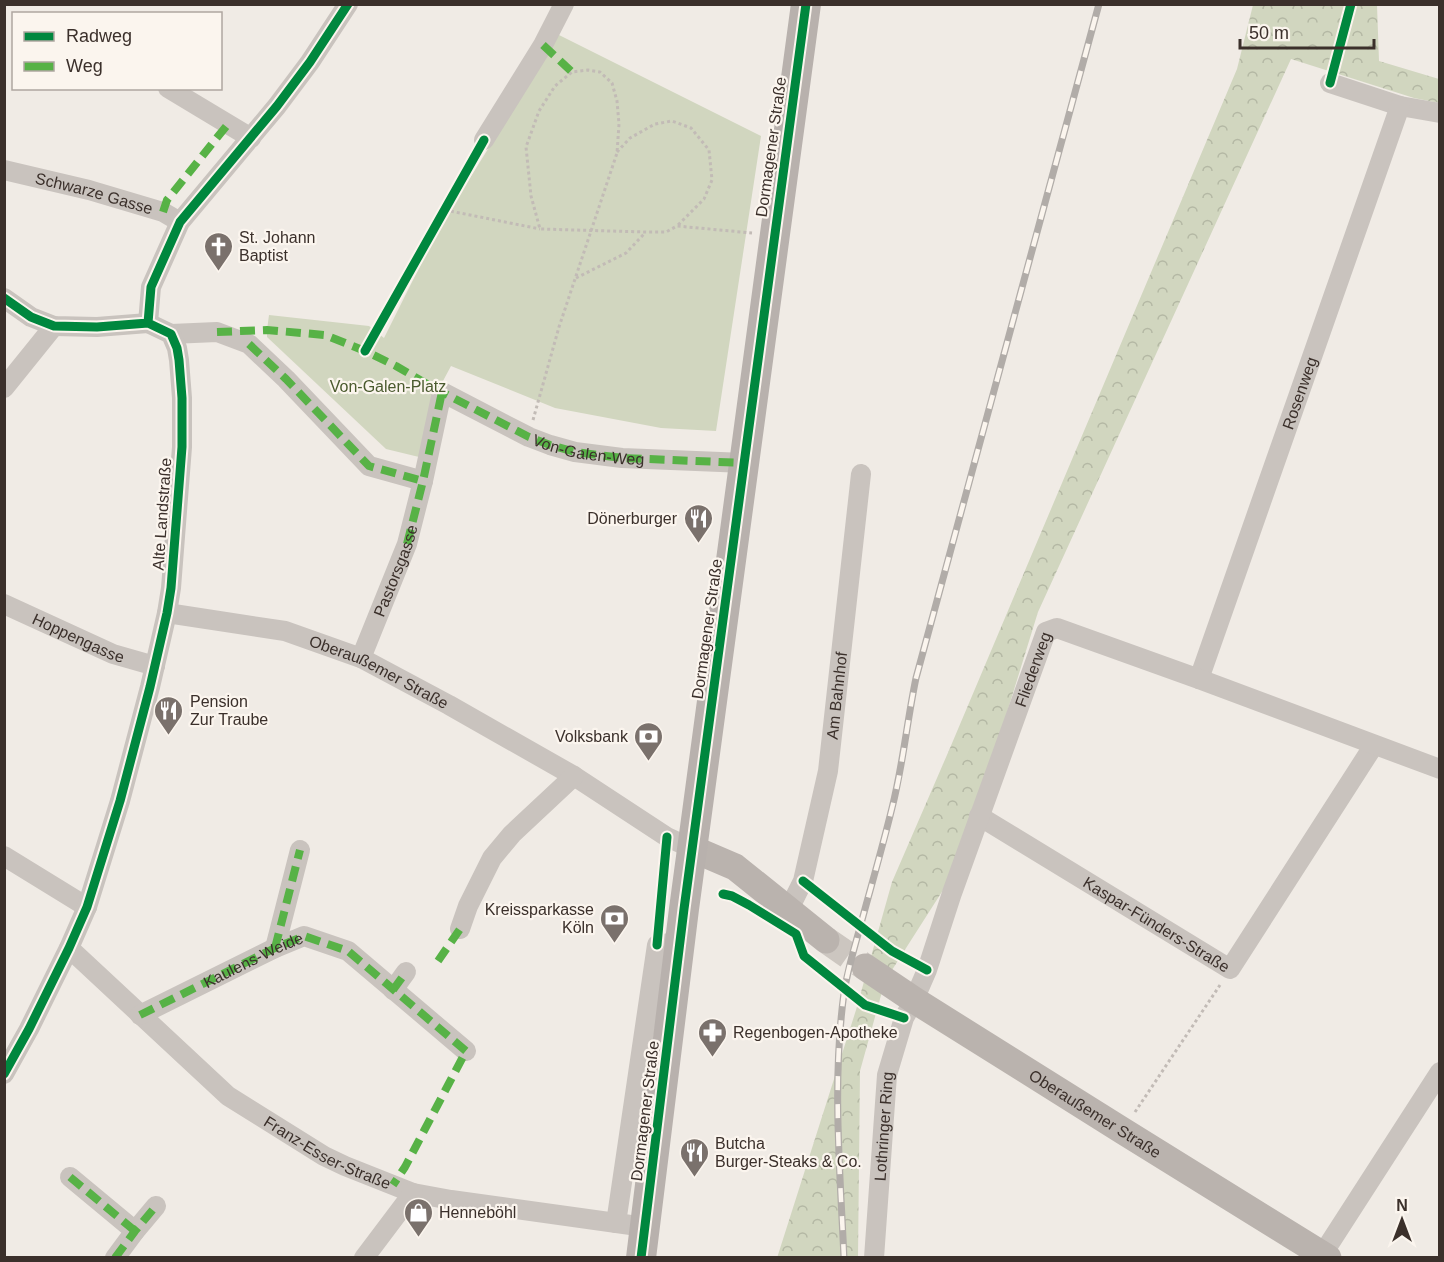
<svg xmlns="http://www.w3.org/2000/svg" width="1444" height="1262" viewBox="0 0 1444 1262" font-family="Arial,sans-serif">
	<defs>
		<pattern id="forest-crowns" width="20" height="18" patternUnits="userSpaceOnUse" patternTransform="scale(1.5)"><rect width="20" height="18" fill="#d1d6bf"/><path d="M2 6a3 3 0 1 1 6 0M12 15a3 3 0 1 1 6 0" fill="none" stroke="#b4b8a4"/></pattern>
	</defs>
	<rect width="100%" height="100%" fill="#f0ebe5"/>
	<path fill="url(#forest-crowns)" d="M1253,5H1377L1379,61L1439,79V103L1414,98L1291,59L1038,612L978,806L945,887L885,981L860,1071L858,1257L777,1258L856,1010L892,882L950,748L1237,69Z"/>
	<path fill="#d1d6bf" d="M559,35L761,136L716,431L661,428L555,408L451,366L436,394L419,457L386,449L267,337V330L269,315L369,326L384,338L440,226Z"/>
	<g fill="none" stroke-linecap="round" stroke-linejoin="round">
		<path stroke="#ccc6c0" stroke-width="27" stroke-dasharray="27 14" stroke-linecap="butt" d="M826,940L865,967"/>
		<path stroke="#c2bbb6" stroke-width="3" stroke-dasharray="3 3" stroke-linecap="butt" d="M617,152L630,138L655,124L672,121L691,128L709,150L712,180L704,199L677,226
			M445,210L540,229
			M576,278L626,253L645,233
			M533,420L559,327L617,153L619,124L617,101L612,83L600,72L588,70L572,72L555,86L539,111L526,147L531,196L540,229L646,232H666L677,226L752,233
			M1135,1112L1220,985"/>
		<g stroke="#c9c3be" stroke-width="20">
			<path d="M1330,83L1400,106L1440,113"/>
			<path d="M168,88L251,138"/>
			<path d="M484,140L543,45L564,4"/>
			<path id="s1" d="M4,170L89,190L163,212L180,222"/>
			<path d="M4,298L31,317L54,326L97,327L148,323"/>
			<path d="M148,323L151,287L180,222L277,106L310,62L348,4"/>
			<path d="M171,334L217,332L249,344L286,379L369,466L423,481"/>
			<path d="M4,388L54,326"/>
			<path id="s2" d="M4,604L113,654L155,666"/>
			<path id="s3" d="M167,613L285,631L361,658L449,705L574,776L667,837L693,849"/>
			<path id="s4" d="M361,658L407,544L423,481L442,392L529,437L550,445L575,452L622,458L745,463"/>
			<path id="s5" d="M1199,679L1400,106"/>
			<path id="s6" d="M979,816L1230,969L1374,745"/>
			<path d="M4,856L87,907"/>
			<path id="s7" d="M789,909L803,881L828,771L861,474"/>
			<path d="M460,929L468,906L492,858L512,834L574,776"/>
			<path id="s8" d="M69,948L228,1096L324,1156L345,1166L413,1193L451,1200L645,1227"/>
			<path d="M275,948L300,850"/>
			<path d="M393,990L406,972"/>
			<path id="s9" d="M140,1015L275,948L304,936L348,951L466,1051"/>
			<path d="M4,1074L29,1029L69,948L87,907L120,801L150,687L167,613L171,588L182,447V398L179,360L177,348L171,334L148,323"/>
			<path d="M70,1177L135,1231"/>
			<path d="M616,1223L657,945L680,941"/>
			<path d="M1322,1255L1440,1072"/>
			<path d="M115,1258L135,1231L156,1206"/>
			<path d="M364,1258L413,1193"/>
			<path id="s10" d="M874,1258L887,1075L904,1018L914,1000L927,970L952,893L1046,632L1057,628L1199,679L1440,769"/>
		</g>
		<g stroke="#bab3ae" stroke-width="27">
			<path d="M693,849L735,867L826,940"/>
			<path id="s11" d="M865,967L914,1000L1123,1131L1328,1258"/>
		</g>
		<path stroke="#b8b1ad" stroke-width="30" d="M641,1258L684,909L806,4"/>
		<defs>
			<path id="rail" d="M844,1258C840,1170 832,1081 844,993C847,973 853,952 859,931C870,890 882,849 892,808C903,765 907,721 916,678L1099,4"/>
		</defs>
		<use href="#rail" stroke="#b1aca8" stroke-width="7"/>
		<use href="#rail" stroke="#fbf5ee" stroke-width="4.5" stroke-dasharray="14" stroke-linecap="butt"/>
		<g stroke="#57b246" stroke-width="8" stroke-dasharray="15 8" stroke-linecap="butt">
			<path d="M543,45L572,72"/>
			<path d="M163,212L167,200L228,124"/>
			<path id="s12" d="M217,332L267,330L325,335L365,351L396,366L434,388L529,437L550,445L575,452L622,458L745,463"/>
			<path d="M249,344L286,379L369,466L423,481"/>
			<path d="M407,544L423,481L442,392"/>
			<path d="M275,948L300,850"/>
			<path d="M438,961L460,929"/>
			<path d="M393,990L406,972"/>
			<path d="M140,1015L275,948L304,936L348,951L466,1051L405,1167L393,1185"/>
			<path d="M70,1177L135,1231"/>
			<path d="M115,1258L135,1231L156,1206"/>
		</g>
		<defs>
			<path id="cycleway" d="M1330,83L1351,4
				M4,298L31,317L54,326L97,327L148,323
				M148,323L151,287L180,222L277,106L310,62L348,4
				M365,351L484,140
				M803,881L892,951L927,970
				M723,894L732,896L749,905L796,934L804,956L865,1005L904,1018
				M657,945L667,837
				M4,1074L29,1029L69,948L87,907L120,801L150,687L167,613L171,588L182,447V398L179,360L177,348L171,334L148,323
				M641,1258L684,909L806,4"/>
		</defs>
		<use href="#cycleway" stroke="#fbf5ee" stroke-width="13"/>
		<use href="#cycleway" stroke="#00873e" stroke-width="9"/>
	</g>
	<defs>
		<symbol id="church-pin" viewBox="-11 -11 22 30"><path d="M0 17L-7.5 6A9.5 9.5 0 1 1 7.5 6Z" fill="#7a716c" stroke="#fbf5ee"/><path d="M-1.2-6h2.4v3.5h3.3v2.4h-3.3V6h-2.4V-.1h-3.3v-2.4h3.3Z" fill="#fff"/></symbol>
		<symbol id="restaurant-pin" viewBox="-11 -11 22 30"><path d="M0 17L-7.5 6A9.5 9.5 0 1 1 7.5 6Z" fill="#7a716c" stroke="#fbf5ee"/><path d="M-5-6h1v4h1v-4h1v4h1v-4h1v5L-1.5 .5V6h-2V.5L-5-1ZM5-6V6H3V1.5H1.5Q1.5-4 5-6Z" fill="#fff"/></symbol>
		<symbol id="bank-pin" viewBox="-11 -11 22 30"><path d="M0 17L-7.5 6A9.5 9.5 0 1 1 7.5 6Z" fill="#7a716c" stroke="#fbf5ee"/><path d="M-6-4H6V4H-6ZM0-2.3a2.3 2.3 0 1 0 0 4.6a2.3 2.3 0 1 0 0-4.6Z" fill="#fff"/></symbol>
		<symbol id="pharmacy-pin" viewBox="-11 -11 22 30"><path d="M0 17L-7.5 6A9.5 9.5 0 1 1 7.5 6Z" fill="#7a716c" stroke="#fbf5ee"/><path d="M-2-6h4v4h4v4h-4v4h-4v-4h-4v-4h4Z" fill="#fff"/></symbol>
		<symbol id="shop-pin" viewBox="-11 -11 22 30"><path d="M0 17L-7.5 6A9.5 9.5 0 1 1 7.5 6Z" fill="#7a716c" stroke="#fbf5ee"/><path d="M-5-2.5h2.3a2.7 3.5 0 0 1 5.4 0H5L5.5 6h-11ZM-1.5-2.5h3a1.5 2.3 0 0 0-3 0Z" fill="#fff"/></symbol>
	</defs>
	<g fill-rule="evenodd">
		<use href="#church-pin" x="202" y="230" width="33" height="45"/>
		<use href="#restaurant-pin" x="682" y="502" width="33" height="45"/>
		<use href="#restaurant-pin" x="152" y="694" width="33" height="45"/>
		<use href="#bank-pin" x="632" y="720" width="33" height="45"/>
		<use href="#bank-pin" x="598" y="902" width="33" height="45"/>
		<use href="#pharmacy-pin" x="696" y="1016" width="33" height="45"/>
		<use href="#restaurant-pin" x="678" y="1136" width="33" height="45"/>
		<use href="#shop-pin" x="402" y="1196" width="33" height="45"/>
	</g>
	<g text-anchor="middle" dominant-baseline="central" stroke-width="4.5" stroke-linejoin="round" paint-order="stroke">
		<g font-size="16" fill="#3b302b" stroke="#fbf5ee">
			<text transform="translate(771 147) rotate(-82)">Dormagener Straße</text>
			<text stroke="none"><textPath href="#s1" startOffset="93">Schwarze Gasse</textPath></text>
			<text stroke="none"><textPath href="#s5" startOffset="303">Rosenweg</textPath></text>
			<text stroke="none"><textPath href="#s12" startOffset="398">Von-Galen-Weg</textPath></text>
			<text transform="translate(162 514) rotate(-86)">Alte Landstraße</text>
			<text stroke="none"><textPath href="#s4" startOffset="94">Pastorsgasse</textPath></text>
			<text transform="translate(707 629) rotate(-82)">Dormagener Straße</text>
			<text stroke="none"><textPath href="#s2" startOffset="82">Hoppengasse</textPath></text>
			<text stroke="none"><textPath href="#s10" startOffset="615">Fliederweg</textPath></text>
			<text stroke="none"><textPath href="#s3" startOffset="222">Oberaußemer Straße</textPath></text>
			<text stroke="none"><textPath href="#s7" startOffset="220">Am Bahnhof</textPath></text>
			<text stroke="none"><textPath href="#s6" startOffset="208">Kaspar-Fünders-Straße</textPath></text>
			<text stroke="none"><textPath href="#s9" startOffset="126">Kaulens-Weide</textPath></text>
			<text transform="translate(645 1111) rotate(-83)">Dormagener Straße</text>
			<text stroke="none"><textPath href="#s11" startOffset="273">Oberaußemer Straße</textPath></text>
			<text stroke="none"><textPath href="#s10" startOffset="132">Lothringer Ring</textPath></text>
			<text stroke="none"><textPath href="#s8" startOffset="332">Franz-Esser-Straße</textPath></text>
		</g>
		<g font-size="16" fill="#3b302b" stroke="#fbf5ee" text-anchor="start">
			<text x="239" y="237">St. Johann<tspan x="239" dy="18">Baptist</tspan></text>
			<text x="677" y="518" text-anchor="end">Dönerburger</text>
			<text x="190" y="701">Pension<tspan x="190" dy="18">Zur Traube</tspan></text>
			<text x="628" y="736" text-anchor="end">Volksbank</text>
			<text x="594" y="909" text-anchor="end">Kreissparkasse<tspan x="594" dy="18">Köln</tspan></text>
			<text x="733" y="1032">Regenbogen-Apotheke</text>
			<text x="715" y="1143">Butcha<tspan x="715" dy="18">Burger-Steaks &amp; Co.</tspan></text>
			<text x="439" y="1212">Henneböhl</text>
		</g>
		<g font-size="16" fill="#4a5a2e" stroke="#fbf5ee">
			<text x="388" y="386">Von-Galen-Platz</text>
		</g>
	</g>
	<rect width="1444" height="1262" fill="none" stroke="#3b302b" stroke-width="12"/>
	<rect x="12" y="12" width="210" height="78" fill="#fbf5ee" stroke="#aea6a0" stroke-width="1.5"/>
	<rect x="24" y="32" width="30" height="9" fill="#00873e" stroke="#aea6a0" stroke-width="1.5"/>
	<text x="66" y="42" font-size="18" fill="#3b302b">Radweg</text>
	<rect x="24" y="62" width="30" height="9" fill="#57b246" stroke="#aea6a0" stroke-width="1.5"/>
	<text x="66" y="72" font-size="18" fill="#3b302b">Weg</text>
	<g transform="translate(1402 1220)" stroke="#fbf5ee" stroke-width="4.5" paint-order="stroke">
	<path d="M0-4.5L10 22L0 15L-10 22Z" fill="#3b302b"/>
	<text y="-9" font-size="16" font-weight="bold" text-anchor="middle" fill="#3b302b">N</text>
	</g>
	<path d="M1240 39v9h134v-9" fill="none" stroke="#3b302b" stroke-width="3"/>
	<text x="1249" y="39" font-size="18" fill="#3b302b" stroke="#fbf5ee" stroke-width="4.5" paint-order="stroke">50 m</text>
</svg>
